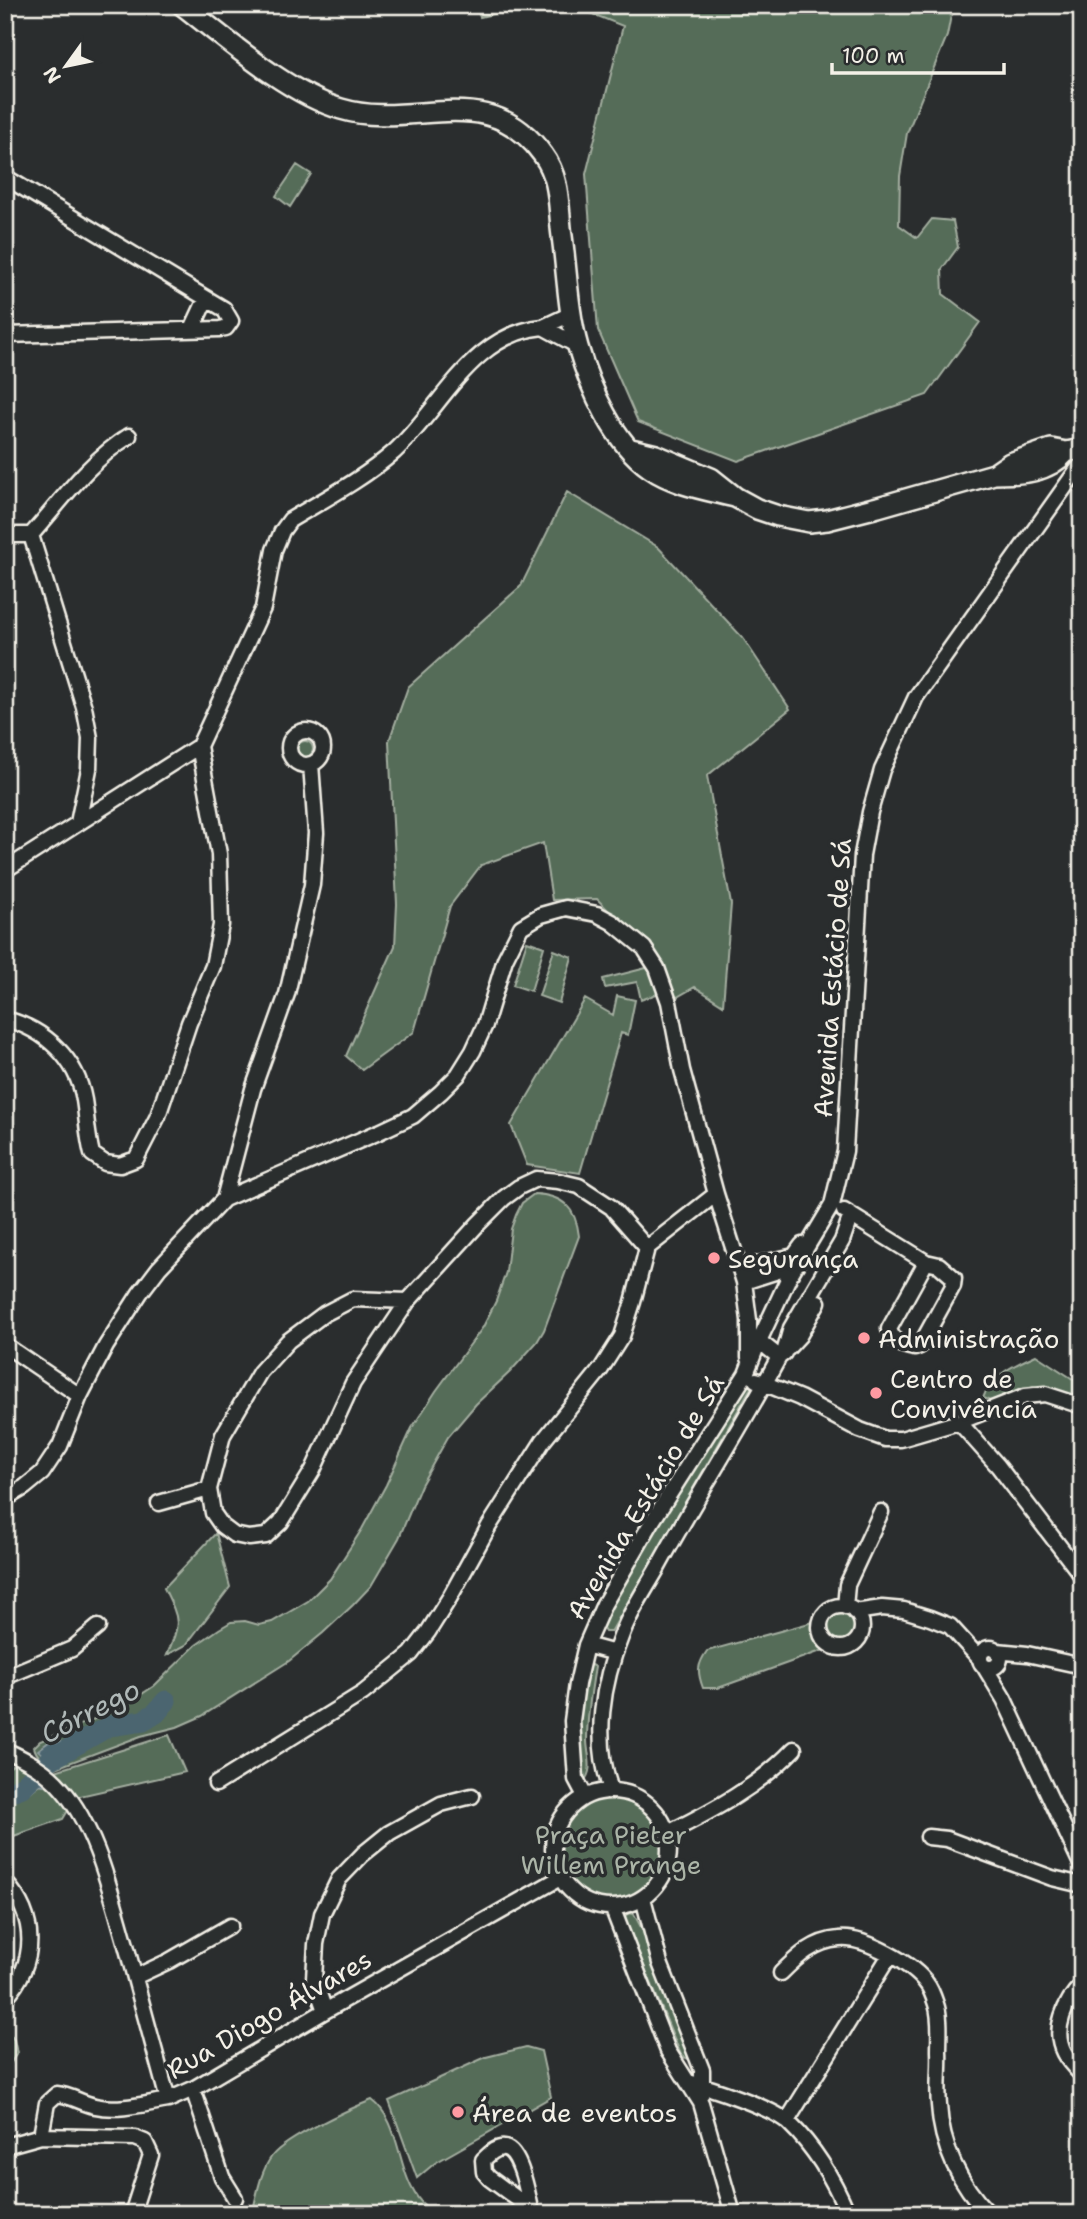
<svg xmlns="http://www.w3.org/2000/svg" width="1087" height="2219" viewBox="0 0 1087 2219" font-family="'Shantell Sans',sans-serif">
	<rect width="100%" height="100%" fill="#2a2d2e"/>
	<filter id="ink" filterUnits="userSpaceOnUse"><feTurbulence type="fractalNoise" baseFrequency=".0143" numOctaves="2"/><feDisplacementMap in="SourceGraphic" scale="14" xChannelSelector="R" yChannelSelector="G"/><feConvolveMatrix kernelMatrix="1 2 1 2 8 2 1 2 1" color-interpolation-filters="sRGB"/></filter>
	<g filter="url(#ink)">
		<path fill="#556c59" stroke="#a4aea0" stroke-width="2" fill-rule="evenodd" d="M475,5H530L480,17Z
			M570,5H953L947,36L907,133L900,176L899,225L917,238L932,219L953,221L958,247L942,269L943,294L980,322L927,395L738,461L638,422L598,330L586,174L623,26Z
			M297,165L311,174L290,207L276,196Z
			M567,492L658,547L743,638L790,709L707,776L731,904L723,1005L695,987L672,1000L615,917L597,899L552,900L543,843L481,865L450,906L414,1032L362,1070L346,1056L395,946L397,904L389,741L408,687L521,586Z
			M297 749a8 8 0 1 1 16 0a8 8 0 1 1-16 0Z
			M527,941L544,947L531,991L513,985Z
			M554,950L572,957L559,1003L539,996Z
			M654,966L662,992L641,1000L637,982L605,988L603,979Z
			M617,996L635,1000L628,1035L621,1033L580,1173L527,1165L511,1125L585,999L613,1015Z
			M534,1194C563,1195 576,1208 579,1236L544,1330L537,1342L510,1372L476,1404L448,1437L421,1485L399,1538L371,1586L353,1605L323,1633L289,1661L202,1716L177,1727L141,1736L56,1768C46,1764 37,1758 34,1747L40,1741L119,1709L154,1686L196,1645L219,1629L231,1622L245,1621L259,1625L272,1622L308,1601L330,1579L362,1529L386,1485L412,1428L436,1391L483,1327L496,1301L506,1272L511,1229L516,1215L522,1203Z
			M1036,1355L1082,1385V1399L1033,1386L990,1401L983,1398C990,1376 1016,1364 1036,1355Z
			M748,1379L752,1386L749,1391L611,1632H605L599,1623L739,1384Z
			M216,1533L230,1587L186,1645L167,1655C181,1621 180,1621 164,1588Z
			M825 1627a16 16 0 1 1 32 0a16 16 0 1 1-32 0Z
			M813,1622L814,1638L824,1650L718,1688H703C697,1672 697,1665 707,1651Z
			M591,1665L595,1667C591,1691 587,1715 587,1740C587,1754 595,1771 583,1782L576,1732L587,1666Z
			M169,1735L185,1772L76,1797L62,1778L52,1772Z
			M15,1764H25L53,1785L70,1807L63,1819L5,1839V1770ZM25,1773H32L44,1781L30,1792L13,1795L11,1790L19,1785Z
			M611,1790C630,1792 646,1798 658,1813C670,1829 673,1851 666,1869C662,1880 655,1887 647,1895C586,1945 510,1844 584,1797L583,1794Z
			M629,1913L634,1914L642,1929L689,2051L688,2059L681,2055L625,1920L626,1915Z
			M5,2026L14,2040L17,2053L5,2072Z
			M526,2047L541,2051L551,2097L435,2163L417,2178L389,2101L486,2057Z
			M372,2100C402,2122 396,2175 422,2203C426,2207 431,2210 436,2214H252C257,2195 260,2172 272,2156C286,2138 349,2109 372,2100Z"/>
		<path fill="#4b6570" stroke="#8f9da0" stroke-width="2" d="M50,1741L63,1742L66,1761L56,1766L38,1750Z
			M30,1770L44,1780V1785L38,1784L30,1792L13,1795L11,1790L19,1785L25,1772L28,1773Z"/>
		<g fill="none" stroke-linecap="round" stroke-linejoin="round">
			<path stroke="#4b6570" stroke-width="21" d="M5,1794L22,1787L50,1760L109,1726L143,1721L156,1713L166,1701"/>
			<defs>
				<path id="street" d="M5,177L224,309L231,321L226,328L220,329L5,335
					M543,327L573,313
					M192,329L206,299
					M5,535H31L84,707L90,738L89,769L78,823
					M31,535C62,500 89,461 129,436
					M289 748a17 17 0 1 1 34 0a17 17 0 1 1-34 0Z
					M5,870L199,746L263,608L274,550L282,531L290,520C325,499 363,479 394,452C442,408 471,334 543,327L578,346
					M5,1019C45,1029 77,1059 84,1100C87,1119 87,1134 92,1154L105,1163L120,1165L136,1159L158,1116L189,1023L213,966L221,925L219,854L199,746
					M224,1199L253,1089L287,994L312,885L316,833L311,764
					M844,1211L926,1262
					M926,1262L939,1265L954,1278L953,1286L920,1346L915,1348C902,1346 893,1342 889,1329Z
					M741,1268L794,1256L802,1245
					M744,1282L787,1268L793,1257
					M408,1301L353,1299L324,1314L288,1341L260,1372L223,1435L209,1489L213,1513L222,1526L234,1535L249,1538L266,1536L281,1522L313,1470L353,1383L408,1301L478,1224L504,1198L519,1187L536,1179L558,1181L579,1186L611,1207L647,1248
					M759,1341L779,1357L784,1353L791,1328L842,1241L851,1215
					M5,1345L80,1396
					M787,1349L799,1336L818,1302
					M756,1380L800,1398L860,1430L885,1439H901L959,1422L1025,1396L1045,1394L1082,1406
					M959,1422L998,1466L1082,1576
					M5,1499L25,1487L42,1473L60,1446L80,1396L106,1346L140,1293L159,1268L224,1199L379,1132L413,1116L441,1092L458,1075L473,1051L485,1025L505,959L521,927L541,915L566,908L597,914L612,922L644,948L657,968L669,1002L682,1070L716,1194L744,1282L749,1320V1358
					M159,1503L209,1489
					M820 1627a21 21 0 1 1 42 0a21 21 0 1 1-42 0Z
					M845,1607L847,1585L881,1512
					M855,1612L882,1608L904,1610L930,1618L950,1626L980,1659
					M586,1645L615,1653
					M980 1658a10 10 0 1 1 20 0a10 10 0 1 1-20 0Z
					M997,1651L1027,1654L1082,1666
					M984,1666L1004,1699L1082,1866
					M5,1677L72,1649L98,1627
					M5,1750C27,1760 46,1770 62,1789C97,1829 111,1894 126,1945C140,1997 154,2048 168,2100L193,2089L325,2011L560,1878
					M216,1784L363,1693L411,1654L428,1632L450,1597L489,1526L543,1441L601,1369L622,1336L633,1302L647,1248L716,1194
					M611,1790C593,1740 602,1683 622,1634C630,1612 645,1590 657,1569C696,1497 741,1429 779,1357
					M553 1849a58 58 0 1 1 116 0a58 58 0 1 1-116 0Z
					M585,1796L576,1779L572,1721L577,1684L586,1645L604,1604L653,1520L746,1374L759,1341L790,1275L832,1205L845,1151L862,855L870,812L882,770L916,697L1082,463
					M668,1833C714,1810 759,1786 794,1749
					M928,1837L947,1839L1052,1878L1082,1885
					M5,1882C38,1918 37,1963 5,1998
					M643,1898L660,1963L702,2070V2093
					M612,1907L668,2051L701,2103L733,2214
					M781,1973C798,1956 814,1941 839,1939C863,1936 914,1964 927,1984C931,1989 934,1998 936,2004C941,2018 939,2036 939,2051C940,2069 937,2087 939,2105C941,2146 960,2185 989,2214
					M135,1977L169,1961L230,1926
					M1082,1985C1065,2001 1052,2030 1064,2053C1068,2061 1075,2068 1082,2075
					M325,2011L314,1979L316,1944L322,1914L339,1879L363,1854L389,1833L441,1804L472,1796
					M688,2082C710,2087 773,2108 789,2123C815,2148 834,2180 848,2214
					M193,2089L222,2177L235,2198
					M787,2121L890,1955
					M41,2136L135,2138L145,2142L151,2155L132,2214
					M5,2146L41,2136L47,2103L57,2094C70,2095 81,2103 95,2106C119,2111 144,2104 168,2100
					M531,2209C528,2196 520,2145 501,2148C494,2149 488,2155 483,2160L484,2172L489,2178L531,2209L534,2214"/>
				<path id="secondary" d="M182,5C226,39 288,94 341,109C414,131 488,78 543,155C561,179 558,208 562,236C567,272 568,312 578,347C590,388 614,443 650,468C674,485 707,490 735,497
					M631,449L656,455L711,478L735,497L757,509L778,516L809,522L827,520L878,507L994,474C1021,474 1048,473 1066,452
					M997,472L1010,463L1051,449L1066,452L1082,449"/>
			</defs>
			<use href="#street" stroke="#f4f1e8" stroke-width="19"/>
			<use href="#secondary" stroke="#f4f1e8" stroke-width="24"/>
			<use href="#street" stroke="#2a2d2e" stroke-width="14"/>
			<use href="#secondary" stroke="#2a2d2e" stroke-width="19"/>
		</g>
	</g>
	<g fill="#ff9aa2" stroke="#2a2d2e" stroke-width="2.5">
		<circle cx="714" cy="1258" r="7"/>
		<circle cx="864" cy="1338" r="7"/>
		<circle cx="876" cy="1393" r="7"/>
		<circle cx="458" cy="2112" r="7"/>
	</g>
	<g text-anchor="middle" dominant-baseline="central" stroke-width="7" stroke-linejoin="round" paint-order="stroke">
		<g font-size="26" fill="#f4f1e8" stroke="#2a2d2e">
			<text transform="translate(832 978) rotate(-86)">Avenida Estácio de Sá</text>
			<text transform="translate(645 1497) rotate(-59)">Avenida Estácio de Sá</text>
			<text transform="translate(269 2014) rotate(-30)">Rua Diogo Álvares</text>
		</g>
		<g font-size="26" fill="#f4f1e8" stroke="#2a2d2e" text-anchor="start">
			<text x="728" y="1258">Segurança</text>
			<text x="878" y="1338">Administração</text>
			<text x="890" y="1378">Centro de<tspan x="890" dy="30">Convivência</tspan></text>
			<text x="472" y="2112">Área de eventos</text>
		</g>
		<g font-size="26" fill="#acb5a8" stroke="#2a2d2e">
			<text x="611" y="1834">Praça Pieter<tspan x="611" dy="30">Willem Prange</tspan></text>
		</g>
		<g font-size="28" font-style="italic" fill="#b0b9b8" stroke="#2a2d2e">
			<text transform="translate(90 1711) rotate(-27)">Córrego</text>
		</g>
	</g>
	<rect width="1087" height="2219" fill="none" stroke="#2a2d2e" stroke-width="28"/>
	<rect x="14" y="14" width="1059" height="2191" fill="none" stroke="#f4f1e8" stroke-width="2.5" filter="url(#ink)"/>
	<g transform="translate(66 66) rotate(237)" stroke="#2a2d2e" stroke-width="5" paint-order="stroke">
	<path d="M0-5L12 26L0 18L-12 26Z" fill="#f4f1e8"/>
	<text y="-10" font-size="19" font-weight="bold" text-anchor="middle" fill="#f4f1e8">N</text>
	</g>
	<path d="M832 63v10h172v-10" fill="none" stroke="#f4f1e8" stroke-width="3.5"/>
	<text x="842" y="63" font-size="21" fill="#f4f1e8" stroke="#2a2d2e" stroke-width="5" paint-order="stroke">100 m</text>
</svg>
